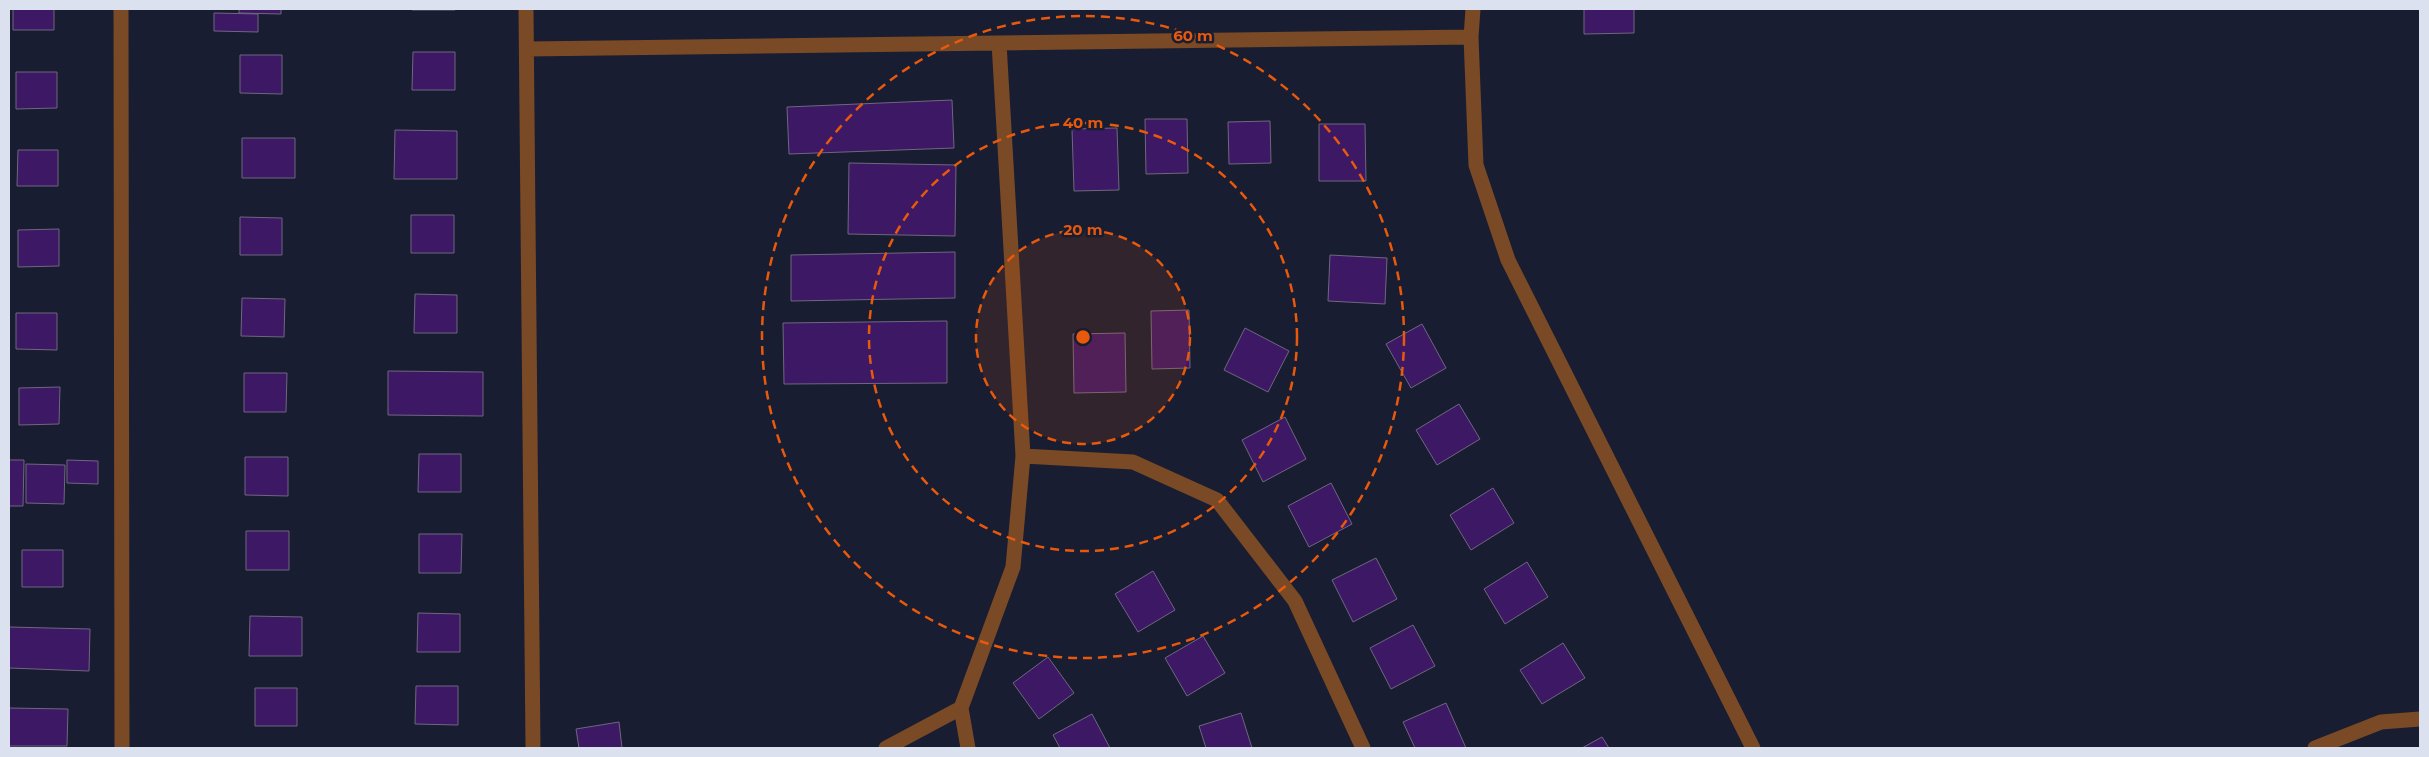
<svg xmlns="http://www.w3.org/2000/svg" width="2429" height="757" viewBox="0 0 2429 757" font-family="Montserrat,sans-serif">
	<rect width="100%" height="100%" fill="#181d31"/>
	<path fill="#3d1864" stroke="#6f677f" d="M13,9H54V30H13Z
		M239,9H281V14L239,13Z
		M412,9H455V10H412Z
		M1584,9H1634V33L1584,34Z
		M214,13L258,14V32L214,31Z
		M413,52H455V90H412Z
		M240,55H282V94L240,93Z
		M16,72H57V108L16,109Z
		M952,100L954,148L789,154L787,107Z
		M1145,119H1187L1188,173L1146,174Z
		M1270,121L1271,163L1229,164L1228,122Z
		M1319,124H1365L1366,181H1319Z
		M1117,128L1119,190L1074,191L1072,129Z
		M395,130L457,131V179H394Z
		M242,138H295V178H242Z
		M18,150H58V186H17Z
		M849,163L956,165L955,236L848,234Z
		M411,215H454V253H411Z
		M240,217L282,218V255H240Z
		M59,229V266L18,267V230Z
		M955,252V298L791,301V255Z
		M1330,255L1387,258L1385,304L1328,301Z
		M415,294L457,295V333H414Z
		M242,298L285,299L284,337L241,336Z
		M1189,310L1190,368L1152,369L1151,311Z
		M16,313H57V350L16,349Z
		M947,321V383L784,384L783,323Z
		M1422,324L1446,368L1411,388L1386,344Z
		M1245,328L1289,351L1268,392L1224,370Z
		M1125,333L1126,392L1074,393L1073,334Z
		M388,371L483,372V416L388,415Z
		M244,373H287L286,412H244Z
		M60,387L59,424L19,425V388Z
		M1459,404L1480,439L1437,465L1416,430Z
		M1285,417L1306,459L1263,482L1242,440Z
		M419,454H461V492H418Z
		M245,457H288V496L245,495Z
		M9,460H24L23,506H9Z
		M67,460L98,461V484L67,483Z
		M26,464L65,465L64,504L26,503Z
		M1331,483L1352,524L1309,547L1288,506Z
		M1493,488L1514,523L1471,550L1450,515Z
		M246,531H289V570H246Z
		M419,534H462L461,573H419Z
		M22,550H63V587H22Z
		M1376,558L1397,599L1353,622L1332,580Z
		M1527,562L1548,597L1505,624L1484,589Z
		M1153,571L1175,610L1138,632L1115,594Z
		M418,613L460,614V652H417Z
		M250,616L302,617V656H249Z
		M1413,625L1435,666L1391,689L1370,648Z
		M9,627L90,629L89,671L9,668Z
		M1203,636L1225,673L1187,696L1165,658Z
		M1563,643L1585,678L1542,704L1520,670Z
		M1048,657L1074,693L1039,719L1013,683Z
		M416,686H458V725L415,724Z
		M255,688H297V726H255Z
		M1446,703L1466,748H1415L1403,722Z
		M9,708L68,709L67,746H9Z
		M1241,713L1252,748H1206L1199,726Z
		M1092,714L1110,748H1060L1053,735Z
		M619,722L622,748H579L576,729Z
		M1602,737L1609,748H1582Z"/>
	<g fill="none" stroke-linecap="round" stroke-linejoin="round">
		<path stroke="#7a4925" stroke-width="15" d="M121,9L122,748
			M526,9L533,748
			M1473,9L1471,37L1476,165L1508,260L1753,748
			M527,49L1471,37
			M1023,456L1133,462L1217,500L1295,601L1363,748
			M886,748L961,708
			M968,748L961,708L1013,567L1023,456L999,43
			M2315,748L2381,722L2420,719"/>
	</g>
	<circle cx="1083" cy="337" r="107" fill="#e8590c" fill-opacity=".12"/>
	<g fill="none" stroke="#e8590c" stroke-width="2.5" stroke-dasharray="9 6">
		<circle cx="1083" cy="337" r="107"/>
		<circle cx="1083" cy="337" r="214"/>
		<circle cx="1083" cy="337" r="321"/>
	</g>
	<circle cx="1083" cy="337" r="8" fill="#e8590c" stroke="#181d31" stroke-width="2.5"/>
	<g font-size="15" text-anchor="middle" font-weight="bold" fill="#e8590c" stroke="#181d31" stroke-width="5" stroke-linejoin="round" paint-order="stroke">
		<text x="1193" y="41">60 m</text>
		<text x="1083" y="128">40 m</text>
		<text x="1083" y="235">20 m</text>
	</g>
	<rect width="2429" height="757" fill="none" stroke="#dce1ef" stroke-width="20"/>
</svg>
